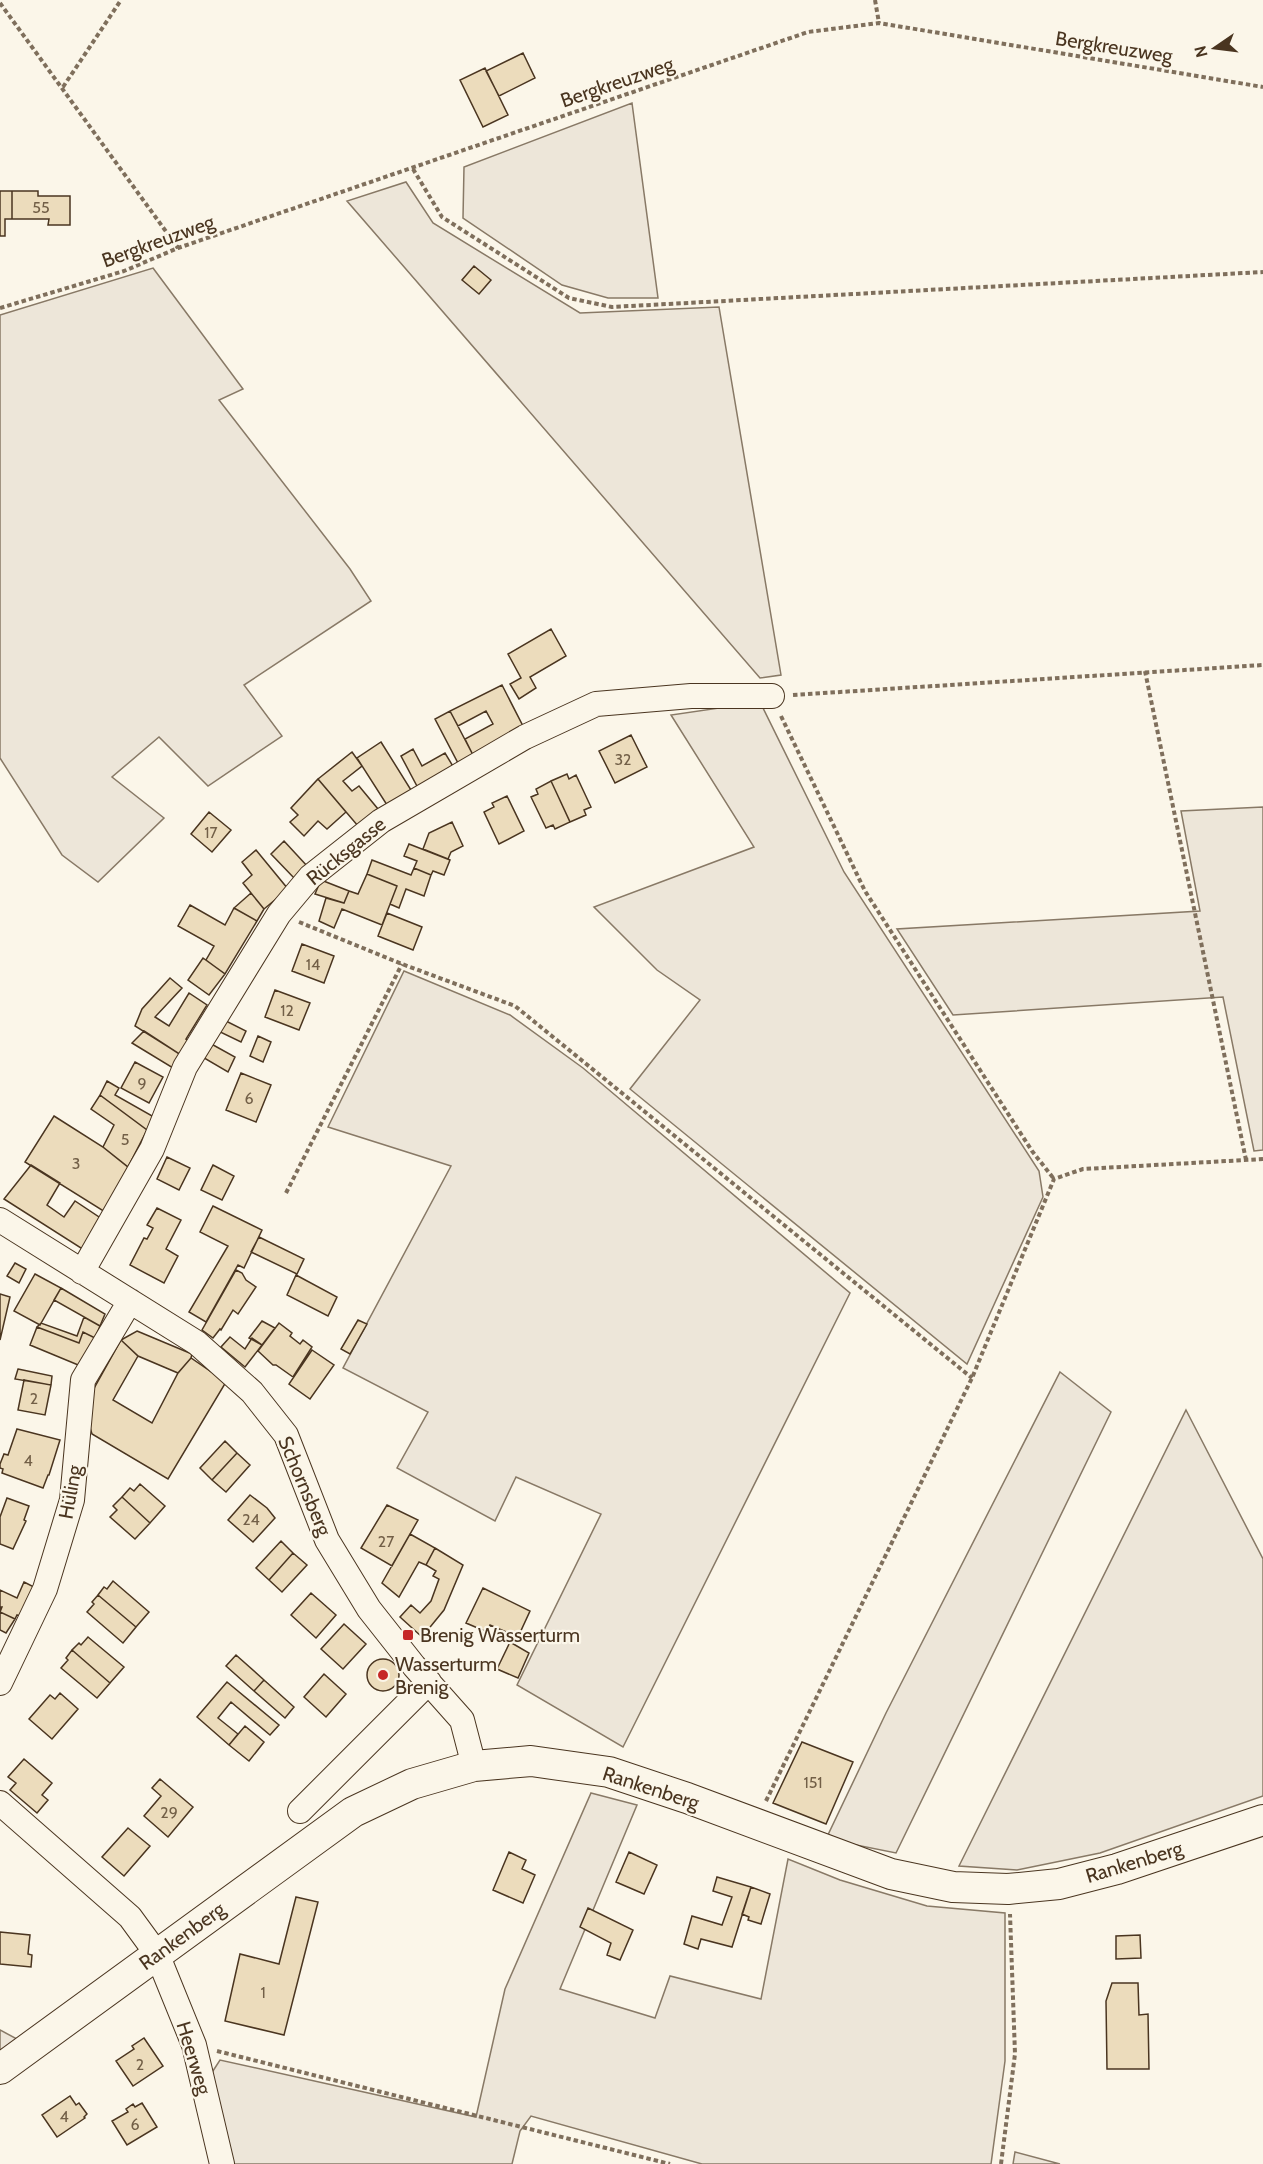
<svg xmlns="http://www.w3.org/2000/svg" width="1263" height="2164" viewBox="0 0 1263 2164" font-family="Cabin,sans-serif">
	<rect width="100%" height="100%" fill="#fbf6e9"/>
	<path fill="#ede6d9" stroke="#887966" stroke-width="1.5" d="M632,103L658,298H608L562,285L463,218L464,167Z
		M406,182L433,223L580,313L719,307L781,675L760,678L347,201Z
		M153,268L243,389L219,400L350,569L371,601L244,685L282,736L208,786L159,737L112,777L164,818L98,882L62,855L0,758V315Z
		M760,702L844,872L1039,1171L1043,1197L967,1364L630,1089L700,1000L657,970L594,907L754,847L671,715Z
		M1263,807V1150L1254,1151L1223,997L953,1015L897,929L1200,911L1181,811Z
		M404,971L510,1015L583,1068L850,1293L623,1747L517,1685L601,1514L516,1477L495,1521L397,1468L428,1412L343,1368L451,1166L328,1127Z
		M1060,1372L1111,1412L896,1853L826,1839L886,1713Z
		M1186,1410L1263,1559V1796L1100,1853L1017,1870L959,1866Z
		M591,1793L637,1805L560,1989L655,2018L670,1976L761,1999L788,1859L840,1880L927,1906L1005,1913V2061L991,2164H702L531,2116L520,2131L512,2164H234L211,2074L220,2060L476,2117L505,1989Z
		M0,2030L19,2040L0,2054Z
		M1015,2152L1060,2164H1013Z"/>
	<path fill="#ecdcbc" stroke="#4a3520" stroke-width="1.5" d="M523,53L535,78L499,96L486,71Z
		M485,68L508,115L483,127L460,80Z
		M0,191H12V219H5V236H0Z
		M12,191H38V196H70V225H48L49,219H12Z
		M474,266L491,280L479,294L462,280Z
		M551,629L566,656L530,677L536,688L519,699L510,684L521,678L508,654Z
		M502,685L525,730L474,757L465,739L493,724L486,711L458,726L450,711Z
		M450,711L474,757L459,765L435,719Z
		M631,735L647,767L615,783L599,751Z
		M381,742L411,790L387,805L357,758Z
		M413,749L422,766L445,753L454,768L418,788L401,756Z
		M352,752L362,766L343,781L352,791L359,786L378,809L358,826L318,779Z
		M567,774L569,779L576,775L591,807L584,810L586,815L570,822L551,781Z
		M318,779L346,812L327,829L318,821L304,836L290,822L298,815L291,808Z
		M551,781L570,822L555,829L553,825L546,828L531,797L538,794L536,789Z
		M507,796L524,831L499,844L484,812L494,807L492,803Z
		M209,812L231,830L212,852L191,834Z
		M452,822L463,846L451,852L448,859L423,849L429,833Z
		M284,841L308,867L295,879L271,854Z
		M409,844L450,860L444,875L433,871L431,875L414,868L417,861L404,856Z
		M256,850L288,889L264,909L243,883L252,875L242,862Z
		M372,860L411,875L414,868L431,875L424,896L406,889L399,908L390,904L397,886L367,874Z
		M367,874L397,886L382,925L342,909L334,928L319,921L326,898L344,903L349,891L358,894Z
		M321,880L349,891L344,903L315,894Z
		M251,893L264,909L257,921L234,908Z
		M190,905L225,925L234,908L257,921L225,974L206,960L214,946L178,926Z
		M387,913L422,927L413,950L378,936Z
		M302,944L334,956L324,983L292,971Z
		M203,958L225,974L209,995L188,980Z
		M170,978L182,988L155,1017L169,1026L189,993L207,1005L186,1039L189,1040L181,1055L135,1026L142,1009Z
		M275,990L310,1003L299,1030L265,1017Z
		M222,1019L246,1031L241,1042L216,1030Z
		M144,1031L181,1055L173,1068L132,1043Z
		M258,1036L271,1042L263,1062L250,1056Z
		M206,1041L235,1057L228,1072L199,1055Z
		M135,1062L163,1077L149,1103L121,1088Z
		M241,1073L271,1085L256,1122L226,1110Z
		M107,1081L119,1088L115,1095L154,1117L147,1130L100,1095Z
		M100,1095L147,1130L128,1167L103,1147L114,1125L91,1109Z
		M54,1116L103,1147L128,1167L105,1212L25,1162Z
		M167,1157L190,1168L179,1190L157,1179Z
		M31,1165L60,1183L47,1205L64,1217L75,1201L102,1219L84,1250L4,1199Z
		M213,1165L234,1176L222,1200L201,1190Z
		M213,1206L262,1230L244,1268L238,1265L206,1322L189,1312L228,1246L200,1232Z
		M157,1208L181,1220L166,1249L178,1256L164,1283L130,1265L144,1238L147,1239L153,1228L147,1225Z
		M259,1237L304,1259L297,1274L251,1252Z
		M15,1263L26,1269L19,1283L7,1276Z
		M236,1270L242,1273L246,1280L256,1287L238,1314L233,1310L221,1330L220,1329L213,1338L202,1330Z
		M35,1274L61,1288L40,1325L14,1311Z
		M296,1275L337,1297L328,1316L287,1295Z
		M61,1288L105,1314L100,1326L54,1300Z
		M0,1294L10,1297L0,1340Z
		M84,1317L100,1326L95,1338L83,1332L79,1343L37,1327L41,1323L77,1336Z
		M358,1320L367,1324L350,1354L341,1349Z
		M262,1321L275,1328L262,1345L249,1338Z
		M279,1323L292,1333L290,1336L300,1344L303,1340L312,1347L293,1377L276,1365H273L258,1351Z
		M37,1327L79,1343L83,1332L95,1338L83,1367L30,1345Z
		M137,1331L192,1354L191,1358L178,1373L138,1356L121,1340Z
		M230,1337L245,1349L252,1338L262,1345L245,1367L221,1347Z
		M121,1340L138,1356L113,1400L152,1423L178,1373L191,1358L226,1382L168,1479L92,1434L88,1421L87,1401Z
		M312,1350L334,1365L310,1399L289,1384Z
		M18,1369L52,1376L51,1385L15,1379Z
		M24,1380L51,1385L45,1415L18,1410Z
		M17,1429L60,1440L49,1475H48L43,1488L2,1473L3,1469L0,1468V1464L4,1454L8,1455Z
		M225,1441L237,1453L212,1480L200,1468Z
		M237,1453L250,1465L226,1492L212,1480Z
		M140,1484L165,1506L150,1523L122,1497L130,1488L134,1491Z
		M250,1495L267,1508L275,1518L253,1542L228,1520Z
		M122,1497L150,1523L135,1539L110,1517L117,1510L113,1506Z
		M7,1498L29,1506L24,1520L26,1521L13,1549L0,1544V1517Z
		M387,1505L418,1520L392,1566L361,1548Z
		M410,1534L435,1548L426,1565L419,1562L399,1597L382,1583Z
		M281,1541L293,1553L269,1580L256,1568Z
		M435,1548L463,1565L444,1610L422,1637L400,1617L411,1605L420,1613L431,1601L439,1579L433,1576L436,1571L426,1565Z
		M293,1553L307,1565L282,1592L269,1580Z
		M113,1581L149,1612L136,1627L98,1595L104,1587L107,1589Z
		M24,1582L36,1588L23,1617L17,1615L15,1619L0,1612L2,1607H0V1590L17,1598Z
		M483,1588L530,1611L518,1637L490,1625L487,1632L466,1623Z
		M311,1593L336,1615L316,1638L291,1615Z
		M98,1595L136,1627L123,1643L87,1612L94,1604L92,1602Z
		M0,1607H2L0,1612L15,1619L6,1633L0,1630Z
		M344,1624L366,1644L343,1669L321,1649Z
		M88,1637L124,1667L110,1683L72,1650L79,1643L81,1645Z
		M510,1642L529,1653L518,1678L497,1669Z
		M72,1650L110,1683L97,1698L61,1668L68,1660L66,1658Z
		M236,1655L264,1680L254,1691L226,1666Z
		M367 1675a16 16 0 1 1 32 0a16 16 0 1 1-32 0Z
		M324,1674L346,1694L326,1717L304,1697Z
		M264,1680L294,1707L285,1718L254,1691Z
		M227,1682L279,1725L270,1735L231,1702L218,1718L238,1734L229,1745L197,1717Z
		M60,1693L78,1709L52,1739L29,1719L50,1695L55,1699Z
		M245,1726L264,1742L249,1761L229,1745Z
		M802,1742L853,1762L826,1824L773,1803Z
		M24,1759L52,1783L42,1795L48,1800L37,1813L10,1790L16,1783L8,1777Z
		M160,1779L193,1807L168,1837L144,1816L161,1796L152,1788Z
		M128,1828L150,1846L124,1876L102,1857Z
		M509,1852L526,1860L522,1869L535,1875L523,1903L493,1890Z
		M629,1852L657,1865L644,1894L616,1882Z
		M717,1877L751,1887L732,1947L701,1939L698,1949L684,1944L692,1916L722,1925L732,1897L713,1891Z
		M751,1887L770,1894L761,1924L748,1920L749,1917L742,1914Z
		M296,1897L318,1902L284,2035L225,2021L240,1954L279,1964Z
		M588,1908L633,1930L620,1960L607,1955L611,1943L580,1927Z
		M0,1932L30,1935L28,1954L32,1955L31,1967L0,1964Z
		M1140,1935L1141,1958L1116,1959V1936Z
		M1112,1983H1138L1139,2015L1148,2014L1149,2069H1107L1106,2001Z
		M144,2038L163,2066L133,2086L116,2061L134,2049L132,2046Z
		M70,2096L76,2105L79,2103L87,2114L84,2117L85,2118L57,2137L42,2115Z
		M142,2103L157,2127L127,2145L112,2121L128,2112L126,2109L133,2104L135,2107Z"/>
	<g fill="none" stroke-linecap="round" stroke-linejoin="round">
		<defs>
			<path id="minor" d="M0,1220L197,1343L252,1392L286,1435L327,1540L369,1609L414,1666L462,1720L474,1766
				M82,1272L152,1149L185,1067L279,914L310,877L381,821L525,737L596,704L691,696H772
				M0,1683L45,1589L72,1500L83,1380L130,1301
				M0,1803L130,1917L157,1954L194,2045L222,2164
				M300,1811L429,1682"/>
			<path id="major" d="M0,2069L353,1812L412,1784L474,1766L531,1761L609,1772L687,1798L891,1874L953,1887L1008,1889L1059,1884L1117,1869L1263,1820"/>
		</defs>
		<use href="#minor" stroke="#4a3520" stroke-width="26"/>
		<use href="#major" stroke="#4a3520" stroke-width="32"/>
		<path stroke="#7f6f5c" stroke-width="4" stroke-dasharray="4.5 3" stroke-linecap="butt" d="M875,0L879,23
			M0,3L178,248
			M63,87L121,0
			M413,169L442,217L569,298L612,307L1263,272
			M0,308L124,271L178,248L808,32L879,23L1263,87
			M1145,671L1246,1160
			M793,695L1263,665
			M781,716L865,891L1032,1151L1054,1179
			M299,922L402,964L515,1006L972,1378
			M286,1193L402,964
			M766,1801L972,1378L1054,1179L1083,1169L1263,1159
			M217,2051L670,2164
			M1001,2164L1015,2054L1010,1914"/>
		<use href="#minor" stroke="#fbf6e9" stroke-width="24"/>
		<use href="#major" stroke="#fbf6e9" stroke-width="30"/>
	</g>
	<g fill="#c62828" stroke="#fbf6e9" stroke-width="2">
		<rect x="402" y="1629" width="12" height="12" rx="3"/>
		<circle cx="383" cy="1675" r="6"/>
	</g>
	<g text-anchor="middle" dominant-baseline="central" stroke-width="4.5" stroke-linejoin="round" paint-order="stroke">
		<g font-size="16" fill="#725f47">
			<text x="41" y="207">55</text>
			<text x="623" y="759">32</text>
			<text x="211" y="832">17</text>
			<text x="313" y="964">14</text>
			<text x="287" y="1010">12</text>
			<text x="142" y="1083">9</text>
			<text x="249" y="1098">6</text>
			<text x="125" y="1139">5</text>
			<text x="76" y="1163">3</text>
			<text x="34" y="1398">2</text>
			<text x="28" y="1460">4</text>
			<text x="251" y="1519">24</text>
			<text x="386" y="1541">27</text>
			<text x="813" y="1782">151</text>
			<text x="169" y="1812">29</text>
			<text x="263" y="1992">1</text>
			<text x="140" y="2064">2</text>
			<text x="64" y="2116">4</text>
			<text x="135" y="2124">6</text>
		</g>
		<g font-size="20" fill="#4a3520" stroke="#fbf6e9">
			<text transform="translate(1114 47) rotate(9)">Bergkreuzweg</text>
			<text transform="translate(617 82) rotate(-19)">Bergkreuzweg</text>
			<text transform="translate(158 241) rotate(-20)">Bergkreuzweg</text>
			<text transform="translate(346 851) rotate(-39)">Rücksgasse</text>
			<text transform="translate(305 1486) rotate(67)">Schornsberg</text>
			<text transform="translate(70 1492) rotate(-80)">Hüling</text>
			<text transform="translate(651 1788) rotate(18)">Rankenberg</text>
			<text transform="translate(1134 1862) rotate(-17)">Rankenberg</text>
			<text transform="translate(182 1936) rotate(-36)">Rankenberg</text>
			<text transform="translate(194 2058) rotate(73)">Heerweg</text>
		</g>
		<g font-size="20" fill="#4a3520" stroke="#fbf6e9" text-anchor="start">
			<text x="420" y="1635">Brenig Wasserturm</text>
			<text x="395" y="1664">Wasserturm<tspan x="395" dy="23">Brenig</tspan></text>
		</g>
	</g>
	<g transform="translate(1215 48) rotate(256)" stroke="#fbf6e9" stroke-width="4.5" paint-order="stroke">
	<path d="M0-4.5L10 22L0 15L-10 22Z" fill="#4a3520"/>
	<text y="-9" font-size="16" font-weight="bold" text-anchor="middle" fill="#4a3520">N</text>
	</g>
</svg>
